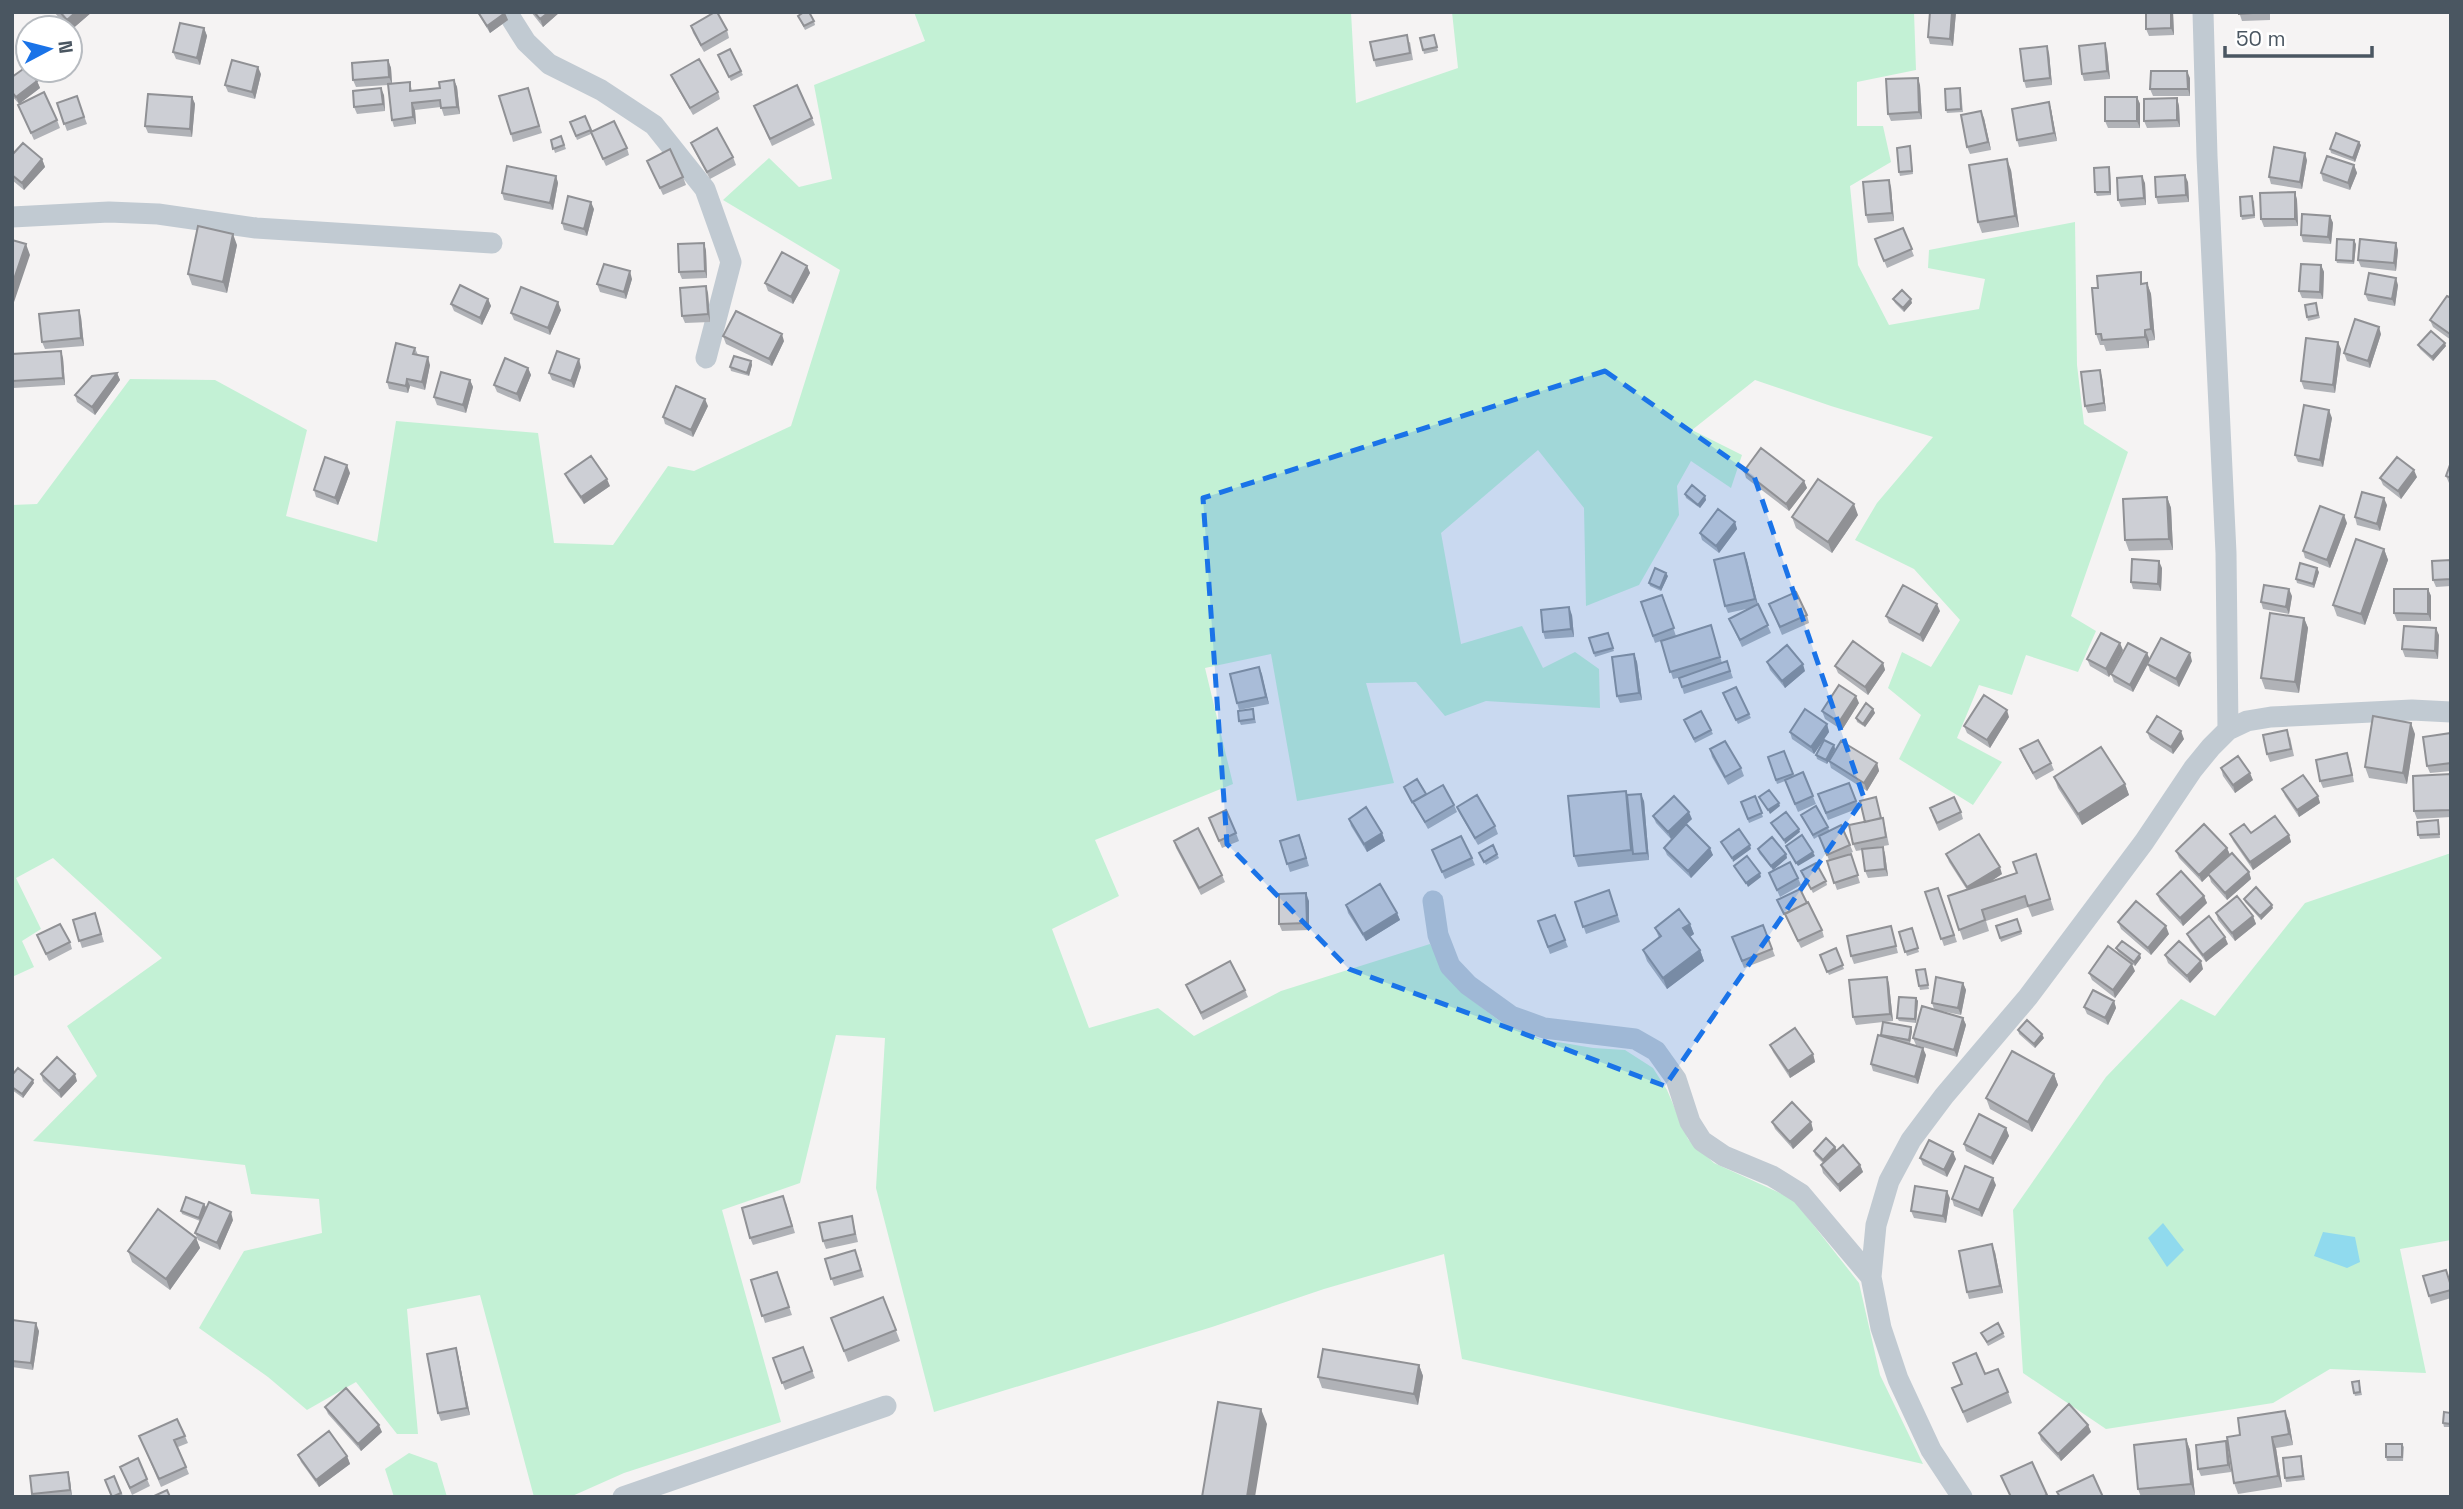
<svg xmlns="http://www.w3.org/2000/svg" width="2463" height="1509" viewBox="0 0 2463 1509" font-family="'Space Grotesk',sans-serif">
	<rect width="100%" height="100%" fill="#f5f3f3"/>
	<path fill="#c3f1d5" d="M914,12H1351L1356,103L1458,68L1452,12H1914L1916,70L1857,82V126H1883L1891,162L1850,186L1858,265L1889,325L1979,309L1985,279L1928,268L1929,250L2075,222L2077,365L2084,424L2128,452L2071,616L2096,631L2078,672L2026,655L2012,695L1979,685L1957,738L2002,762L1973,805L1899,759L1921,715L1888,688L1902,652L1931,667L1960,620L1914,569L1855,540L1877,503L1933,437L1831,406L1755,380L1692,430L1742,455L1731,488L1691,461L1677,486L1679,515L1639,585L1586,606L1584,508L1538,450L1441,533L1461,644L1522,626L1543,668L1575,652L1599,669L1600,708L1486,701L1445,716L1416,682L1366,683L1394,783L1297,801L1271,654L1205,668L1233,784L1095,840L1119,896L1052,929L1089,1028L1158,1008L1194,1036L1281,991L1430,944L1449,979L1465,995L1501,1022L1540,1039L1593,1048L1625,1050L1653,1068L1667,1090L1688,1139L1714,1163L1793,1199L1859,1283L1880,1375L1923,1464L1462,1359L1444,1254L1324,1289L1212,1327L934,1412L876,1188L885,1038L836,1035L800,1183L722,1210L781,1422L624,1473L570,1497H534L480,1295L407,1309L418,1434H397L356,1382L307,1410L268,1377L199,1328L244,1251L322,1233L319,1199L251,1194L245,1165L33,1141L97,1076L67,1026L162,958L53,858L16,878L41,929L22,941L34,967L12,977V505L37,504L130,379L215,380L307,430L286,516L377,542L396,421L538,433L554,543L613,545L668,466L694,471L791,426L840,270L723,200L769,158L799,187L832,179L814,85L925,41Z
		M2451,853V1240L2400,1249L2426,1373L2330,1369L2273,1403L2106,1429L2023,1373L2013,1210L2106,1077L2181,999L2215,1016L2305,903Z
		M409,1453L437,1463L447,1497H394L385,1469Z"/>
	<path fill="#90daee" d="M2163,1223L2184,1250L2167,1267L2148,1238Z
		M2323,1232L2355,1237L2360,1262L2347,1268L2314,1256Z"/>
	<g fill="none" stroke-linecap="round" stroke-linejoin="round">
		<path stroke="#c1cad2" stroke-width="21" d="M507,12L526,42L549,64L601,90L654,125L705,189L731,262L706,358
			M2203,12L2207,156L2226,553L2228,730
			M12,217L109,212L158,214L256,228L492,243
			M1433,901L1438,935L1450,966L1468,985L1511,1016L1544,1028L1635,1039L1656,1051L1676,1079L1690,1122L1702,1141L1724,1156L1772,1176L1801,1194L1871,1277
			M623,1497L886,1406
			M1962,1497L1931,1450L1898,1379L1881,1328L1871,1277L1876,1225L1889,1181L1911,1140L1944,1096L2028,997L2144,842L2193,769L2211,747L2228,730L2247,721L2271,717L2412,710L2451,712"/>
	</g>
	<path fill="#b0b2b7" d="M54,12H92L70,31V28H68Z
		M477,12H504L508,20L490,33Z
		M531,12H560L543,27Z
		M1956,12L1953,46L1930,44L1928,37Z
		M2146,12H2173L2174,35L2149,36L2146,29Z
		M2239,12H2270V20L2242,21Z
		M798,16L814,21L815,25L805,30Z
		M691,26L727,30L729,38L704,52L693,33Z
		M204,28L207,36L200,65L176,59L173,52Z
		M1435,38L1438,51L1424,54L1423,50Z
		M1410,42L1413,60L1376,67L1374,60Z
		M2107,50L2110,79L2084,81L2082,74Z
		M2049,53L2052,85L2026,88L2024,81Z
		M719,59L741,71L743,75L731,81Z
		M388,60L391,68L392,84L410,82L412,91L440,88L454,80L457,87L460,114L444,116L441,107L415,110L416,124L394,127L392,120L388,85L356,87L353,80Z
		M261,74L255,99L228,92L225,85Z
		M671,75L718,92L720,99L693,115L674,82Z
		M12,77L37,81L40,88L19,104L12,96Z
		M2190,78V96H2153L2150,89Z
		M1920,85L1922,119L1891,121L1888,114Z
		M528,88L542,133L513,142L511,134Z
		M1960,88L1961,92L1963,112L1947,113L1946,110Z
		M384,95L385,111L357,114L354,107Z
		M77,96L87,124L67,131L57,103Z
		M192,97L195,104L192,137L148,133L145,126Z
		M2137,97L2140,104V128H2108L2105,121Z
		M2177,98L2179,106L2180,127L2147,128L2144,121Z
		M2049,102L2051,109L2057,141L2019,147L2017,140Z
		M18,105L57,120L60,128L34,140Z
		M754,106L812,118L815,125L772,146Z
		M585,116L591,132L627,148L629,155L606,166L591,134L577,140L570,122Z
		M1984,118L1991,150L1970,154L1967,147Z
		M561,136L566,149L555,153L551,140Z
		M691,143L733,157L736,165L710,179L694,150Z
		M2361,145L2355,162L2331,153L2330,149Z
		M1911,150L1913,174L1900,176L1899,172Z
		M12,155L42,159L45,167L24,190L12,180Z
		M2307,160L2302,189L2271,184L2269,177Z
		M647,161L683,177L686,185L663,195Z
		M2354,165L2357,173L2350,190L2323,181L2321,173Z
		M2109,167L2110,171L2111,195L2097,196L2095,192Z
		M2011,170L2019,227L1982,233L1978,222Z
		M556,176L558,183L553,210L504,200L502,193Z
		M2188,182L2189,202L2158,204L2156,197Z
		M2145,183L2146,205L2121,207L2118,200Z
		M1891,187L1894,221L1868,223L1866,215Z
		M2295,192L2297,200L2298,226L2264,227L2261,219Z
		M2254,200L2255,218L2242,220L2241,216Z
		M594,209L587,236L564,230L562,223Z
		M2330,216L2333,223L2331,244L2303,242L2301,235Z
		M1903,228L1914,256L1887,268L1875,239Z
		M704,243L706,251L707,278L682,279L679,272Z
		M2356,244L2354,264L2337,263L2336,260Z
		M237,245L227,293L192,285L188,274Z
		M2398,250L2396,271L2361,267L2358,260Z
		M2321,265L2324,272L2323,299L2302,298L2299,291Z
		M807,266L810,273L793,304L768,291L765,283Z
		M632,279L626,299L600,292L597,284Z
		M2145,283H2147L2151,294L2155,340L2149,341V348L2106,351L2104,345H2100L2096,334Z
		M2398,285L2395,306L2368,301L2365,294Z
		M708,293L710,322L685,323L682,316Z
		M2451,298V340L2433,327L2430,320Z
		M488,299L491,306L482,325L454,311L451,304Z
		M1893,299L1912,303L1904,312L1895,303Z
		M2317,307L2320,318L2308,321L2307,317Z
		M561,310L550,335L514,320L511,313Z
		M81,317L84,346L45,349L42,342Z
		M2381,334L2370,368L2347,361L2344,353Z
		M723,336L784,341L772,366L726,344Z
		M2418,345L2446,346L2433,361L2420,349Z
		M415,348L418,355L430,365L425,390L410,386L408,393L389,389L387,382Z
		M2341,349L2335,393L2304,389L2301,381Z
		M12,354L63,358L65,385L13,388Z
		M751,361L752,365L749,376L731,371L730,367Z
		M581,367L574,388L552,380L549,373Z
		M528,368L531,375L520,402L497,392L494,385Z
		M117,373L120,380L95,415L77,402L75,395Z
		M2102,377L2106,411L2088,413L2085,406Z
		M470,380L473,387L466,413L437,405L434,397Z
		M708,406L693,437L665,424L663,417Z
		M2332,418L2323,467L2298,462L2295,455Z
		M2451,462V484L2449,483L2446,476Z
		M1744,471L1804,481L1807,488L1789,511L1746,478Z
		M350,473L338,505L316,497L314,490Z
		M565,474L610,486L584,504L568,481Z
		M2417,477L2401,499L2383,485L2380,478Z
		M1685,494L1705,496L1706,500L1700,508L1686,498Z
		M2167,497L2171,508L2173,550L2129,551L2125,540Z
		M2387,505L2380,531L2357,525L2355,517Z
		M1858,515L1832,553L1796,528L1792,517Z
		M1735,522L1737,529L1719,553L1702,540L1700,533Z
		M2347,523L2330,568L2305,558L2303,551Z
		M2384,549L2388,560L2365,625L2337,616L2333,605Z
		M1744,553L1758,604L1771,633L1742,647L1729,619L1751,608L1728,613L1725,606Z
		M2451,560V586L2436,587L2433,580Z
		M2162,568L2161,591L2133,589L2131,582Z
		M2319,572L2314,588L2297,583L2296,579Z
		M1668,576L1661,591L1650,586L1649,583Z
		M2428,589L2431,596V621H2397L2394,613Z
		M1662,595L1676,636L1711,625L1722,663L1727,661L1733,678L1684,694L1679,678L1682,677L1673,679L1661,641L1655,643L1641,602Z
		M2292,596L2289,614L2263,609L2261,602Z
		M1769,604L1807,615L1809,623L1782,635Z
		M1940,611L1923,642L1889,623L1886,616Z
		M1572,615L1574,637L1545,639L1543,632Z
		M2304,618L2308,628L2299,693L2265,689L2261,678Z
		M1608,633L1614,651L1595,657L1589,638Z
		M2439,635L2438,659L2405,657L2402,649Z
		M2123,650L2109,677L2090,666L2087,659Z
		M2147,653L2150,660L2192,661L2179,687L2150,671L2148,664L2133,692L2114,682L2111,674Z
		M1634,654L1637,662L1642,700L1620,703L1617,696Z
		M1767,662L1805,671L1785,688L1770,670Z
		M1883,663L1885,670L1868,695L1838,673L1835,666Z
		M1259,667L1269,704L1239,710L1237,703Z
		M1724,697L1749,714L1751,718L1738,724Z
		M1859,703L1842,730L1825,719L1822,711Z
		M1253,709L1256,723L1241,725L1239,721Z
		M1873,709L1875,713L1865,727L1857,722L1856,718Z
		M2009,717L1990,748L1967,733L1964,726Z
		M1684,720L1711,730L1713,734L1695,743Z
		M1827,724L1829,732L1814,754L1792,739L1790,732Z
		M2147,732L2184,739L2173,754L2150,739Z
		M2451,733V771L2430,773L2427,766Z
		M2415,734L2407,784L2369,778L2365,767Z
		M2290,737L2294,756L2270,762L2267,754Z
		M1834,745L1835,749L1827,764L1817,759L1816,755Z
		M1710,749L1741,768L1744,776L1728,785L1712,757Z
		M2020,749L2051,763L2054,770L2036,780L2023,757Z
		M1784,751L1793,776L1803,772L1816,804L1798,812L1785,781L1777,784L1768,757Z
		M1829,761L1877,763L1879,771L1867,791L1831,768Z
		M2350,761L2354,782L2323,788L2320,781Z
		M2221,768L2253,780L2235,793L2223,776Z
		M2451,774V817L2417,819L2414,811Z
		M2054,777L2125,784L2129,795L2082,825L2058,788Z
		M1849,783L1859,808L1828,820L1818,794Z
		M1404,787L1454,805L1457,812L1428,829Z
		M2282,789L2318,796L2320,803L2299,817L2285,796Z
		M1626,791L1627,795L1644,801L1649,860L1578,867L1574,856Z
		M1755,796L1763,817L1749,823L1741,802Z
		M1457,807L1495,826L1498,834L1478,845L1460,814Z
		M1961,812L1963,819L1939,831L1932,815Z
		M1801,815L1828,827L1829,830L1850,845L1853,852L1846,855L1851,854L1860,883L1837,890L1827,861L1829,860L1819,836L1814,839Z
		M1653,816L1692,819L1686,824L1713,855L1691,878L1667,855L1664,848L1684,827L1671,839L1656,823Z
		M1209,818L1236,833L1239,841L1222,848Z
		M1883,818L1885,826L1889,845L1867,849L1883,847L1885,854L1888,876L1868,878L1865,871L1862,850L1856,851L1853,844Z
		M1349,819L1382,833L1385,841L1367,852L1351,826Z
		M2439,824L2440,838L2420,839L2418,835Z
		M2251,833L2289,835L2291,842L2253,870L2233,841L2230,834Z
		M1174,841L1222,875L1225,882L1201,895L1176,848Z
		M1280,841L1302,842L1309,866L1290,872Z
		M2227,848L2230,855L2249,872L2251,879L2227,900L2211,882L2209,875L2202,882L2179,858L2176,851Z
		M1758,849L1786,854L1787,858L1773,870L1759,853Z
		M1432,850L1472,858L1475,865L1445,879Z
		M1479,853L1497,854L1499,858L1486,865Z
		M1946,854L2002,874L1990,882L2017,873L2036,854L2054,910L2032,917L2028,907L1986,921L1989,931L1963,940L1948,896L1967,890L1949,862Z
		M1801,871L1826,881L1827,885L1813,893Z
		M1769,873L1798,878L1801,885L1780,897Z
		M1938,888L1957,942L1944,946L1925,892Z
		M1609,890L1620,922L1586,934L1575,902Z
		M2157,894L2204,896L2207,903L2183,926L2160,901Z
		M2244,899L2273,908L2261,920L2245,902Z
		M1777,900L1807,903L1822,930L1824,937L1801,948Z
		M1309,901V930L1282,931L1279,924Z
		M1346,905L1397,913L1400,920L1366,941L1348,913Z
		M95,913L104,942L82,948L73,920Z
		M2216,913L2253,916L2256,924L2235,941L2218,920Z
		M1555,915L1568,947L1550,954L1538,921Z
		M2017,919L2022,934L2001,942L1996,926Z
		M2118,922L2169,934L2151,955L2121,929Z
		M1690,924L1694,934L1690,937L1700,950L1704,961L1667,989L1647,961L1643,950L1659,938L1655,928Z
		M1763,925L1775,956L1744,968L1732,937Z
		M1891,926L1898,953L1854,964L1851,956Z
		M1912,928L1919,952L1907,956L1899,932Z
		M2187,934L2228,944L2206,962L2190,941Z
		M37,935L70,942L72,949L49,961Z
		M1836,948L1844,969L1829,975L1820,955Z
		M2116,948L2141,958L2135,966L2118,952Z
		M2165,955L2203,969L2190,983L2168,963Z
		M1925,969L1929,989L1920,990L1919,986Z
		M2135,971L2115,998L2092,980L2089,973Z
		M1887,977L1889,984L1893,1021L1884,1022L1911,1027L1912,1031L1910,1043L1926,1055L1918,1084L1873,1071L1871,1064L1881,1036L1883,1022L1856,1025L1853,1017Z
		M1963,983L1966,990L1961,1015L1941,1011L1963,1018L1966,1025L1957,1057L1916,1045L1913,1038L1934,1009L1932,1003Z
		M1186,985L1245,990L1248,997L1203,1020Z
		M1916,998L1918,1001L1916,1023L1899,1021L1897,1018Z
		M2114,1001L2116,1008L2108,1025L2087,1014L2084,1007Z
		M2018,1030L2044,1038L2035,1048L2019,1034Z
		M1770,1045L1813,1054L1815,1062L1790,1078L1773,1052Z
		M41,1074L77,1081L61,1098L43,1081Z
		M2054,1074L2058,1085L2032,1132L1990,1109L1986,1098Z
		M12,1075L34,1083L23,1098L12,1090Z
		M1772,1122H1811L1813,1130L1793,1149L1775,1129Z
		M2006,1128L2009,1136L1993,1165L1966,1151L1964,1144Z
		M1835,1147L1837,1151L1860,1165L1863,1172L1840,1192L1823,1173L1821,1165L1823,1163L1815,1155L1814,1151Z
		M1920,1158L1956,1159L1947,1177L1923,1165Z
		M1996,1185L1982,1217L1954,1206L1952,1199Z
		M1950,1198L1946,1223L1914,1218L1911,1211Z
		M786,1203L795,1233L753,1245L750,1238Z
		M206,1207L200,1221L182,1214L181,1211Z
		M852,1216L858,1242L826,1249L823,1241Z
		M233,1220L220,1250L198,1240L195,1233Z
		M196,1238L200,1248L170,1290L132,1262L128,1251Z
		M1995,1252L2003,1293L1969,1299L1967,1292Z
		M858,1257L864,1277L834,1286L825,1259Z
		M777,1272L792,1315L765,1323L751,1280Z
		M2451,1283V1298L2431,1304L2429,1296Z
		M883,1297L900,1341L848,1362L831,1318Z
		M12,1320L39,1331L33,1370L12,1367Z
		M1981,1333H2003L2005,1337L1988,1346Z
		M803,1347L815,1378L785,1390L773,1358Z
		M456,1348L458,1355L470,1415L441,1421L438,1413Z
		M1953,1363L1985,1374L2008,1392L2012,1403L1967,1423L1952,1388L1961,1384Z
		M1419,1365L1423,1376L1418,1405L1322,1388L1318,1377Z
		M2360,1385L2362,1395L2355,1396L2354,1393Z
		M325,1407L382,1432L361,1451L328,1414Z
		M2451,1413V1427H2444L2443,1423Z
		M2289,1421L2293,1445L2276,1448L2282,1487L2238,1494L2234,1483L2240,1435Z
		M2088,1425L2091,1432L2061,1461L2041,1440L2039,1433Z
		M139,1436H185L188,1443L178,1447L189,1474L161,1487Z
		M2186,1439L2190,1450L2195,1495L2173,1497H2141L2138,1489Z
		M2402,1444L2404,1447L2403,1461H2387L2386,1457Z
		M2228,1449L2231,1472L2201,1476L2198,1469Z
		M298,1455L347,1456L350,1464L319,1487L301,1462Z
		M2302,1460L2305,1480L2286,1482L2285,1478Z
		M120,1467L147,1479L150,1486L132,1495Z
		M68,1472L70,1480L72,1497H33L32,1494Z
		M114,1476L123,1496L121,1497H112Z"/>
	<path fill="#909195" d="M76,12H92L70,31L67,20Z
		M549,12H560L543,27L540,19Z
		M1952,12H1956L1953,46L1950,39Z
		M2171,12H2173L2174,35L2171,28Z
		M505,13L508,20L490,33L487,26Z
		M204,28L207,36L200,65L197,58Z
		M2105,43L2107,50L2110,79L2107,71Z
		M2047,46L2049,53L2052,85L2050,78Z
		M388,60L391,68L392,84L389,77Z
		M258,67L261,74L255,99L252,92Z
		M2187,71L2190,78V96L2188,89Z
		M1918,78L1920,85L1922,119L1919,112Z
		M454,80L457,87L460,114L457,107Z
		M37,81L40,88L19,104L16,97Z
		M381,88L384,95L385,111L383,104Z
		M192,97L195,104L192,137L190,129Z
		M2137,97L2140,104V128L2137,121Z
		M2177,98L2179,106L2180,127L2177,120Z
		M2049,102L2051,109L2057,141L2054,133Z
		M412,103L415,110L416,124L413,117Z
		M1981,111L1984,118L1991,150L1988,142Z
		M2359,142L2361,145L2355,162L2353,158Z
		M2305,153L2307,160L2302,189L2300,182Z
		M42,159L45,167L24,190L22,183Z
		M2007,159L2011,170L2019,227L2015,216Z
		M2354,165L2357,173L2350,190L2348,183Z
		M2109,167L2110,171L2111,195L2110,192Z
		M2185,175L2188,182L2189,202L2186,195Z
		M556,176L558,183L553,210L550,203Z
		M2142,176L2145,183L2146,205L2144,198Z
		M1889,180L1891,187L1894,221L1892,213Z
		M2295,192L2297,200L2298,226L2295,219Z
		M591,202L594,209L587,236L584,229Z
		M2330,216L2333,223L2331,244L2328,237Z
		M233,234L237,245L227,293L223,282Z
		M2354,240L2356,244L2354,264L2353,261Z
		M704,243L706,251L707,278L705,271Z
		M2396,243L2398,250L2396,271L2394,263Z
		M26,244L30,255L12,308V285Z
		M2321,265L2324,272L2323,299L2320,292Z
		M807,266L810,273L793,304L791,297Z
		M630,271L632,279L626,299L624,292Z
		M2396,278L2398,285L2395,306L2392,299Z
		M2147,283L2151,294L2155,340L2151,329Z
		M706,286L708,293L710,322L708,314Z
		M488,299L491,306L482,325L480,318Z
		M1911,299L1912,303L1904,312L1903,308Z
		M558,302L561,310L550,335L548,328Z
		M79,310L81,317L84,346L81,338Z
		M2379,327L2381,334L2370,368L2368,361Z
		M2145,330L2149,341V348L2145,337Z
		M782,334L784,341L772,366L769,359Z
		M2338,342L2341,349L2335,393L2333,385Z
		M2445,343L2446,346L2433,361L2432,357Z
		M61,351L63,358L65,385L63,378Z
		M428,357L430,365L425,390L422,382Z
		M579,359L581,367L574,388L571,381Z
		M751,361L752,365L749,376L747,373Z
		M528,368L531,375L520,402L517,394Z
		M2100,370L2102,377L2106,411L2104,403Z
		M117,373L120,380L95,415L92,407Z
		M407,379L410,386L408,393L406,386Z
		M470,380L473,387L466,413L463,405Z
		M705,399L708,406L693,437L691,430Z
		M2329,410L2332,418L2323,467L2320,460Z
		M347,465L350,473L338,505L335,498Z
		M2414,470L2417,477L2401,499L2398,491Z
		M607,479L610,486L584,504L581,497Z
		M1804,481L1807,488L1789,511L1786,504Z
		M1705,496L1706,500L1700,508L1698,505Z
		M2167,497L2171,508L2173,550L2169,539Z
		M2384,498L2387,505L2380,531L2377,524Z
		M1854,504L1858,515L1832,553L1828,542Z
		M2344,515L2347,523L2330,568L2327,560Z
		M1735,522L1737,529L1719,553L1716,546Z
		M2384,549L2388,560L2365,625L2361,614Z
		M1744,553L1747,560L1758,606L1755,599Z
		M2159,561L2162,568L2161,591L2158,584Z
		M2317,568L2319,572L2314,588L2313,584Z
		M1666,573L1668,576L1661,591L1660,588Z
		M2289,589L2292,596L2289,614L2286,607Z
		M2428,589L2431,596V621L2428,614Z
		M1937,604L1940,611L1923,642L1920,635Z
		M1569,607L1572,615L1574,637L1571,629Z
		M2304,618L2308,628L2299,693L2295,682Z
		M2436,628L2439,635L2438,659L2435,651Z
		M2120,643L2123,650L2109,677L2106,669Z
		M2147,653L2150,660L2133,692L2130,685Z
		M2190,653L2192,661L2179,687L2176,679Z
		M1634,654L1637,662L1642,700L1639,693Z
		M1883,663L1885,670L1868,695L1865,687Z
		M1803,664L1805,671L1785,688L1782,681Z
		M1259,667L1262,674L1269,704L1266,697Z
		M1856,696L1859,703L1842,730L1839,722Z
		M1873,709L1875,713L1865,727L1863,724Z
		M2007,710L2009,717L1990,748L1987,740Z
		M2411,723L2415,734L2407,784L2403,773Z
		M1827,724L1829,732L1814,754L1811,747Z
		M2181,731L2184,739L2173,754L2171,747Z
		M1834,745L1835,749L1827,764L1826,760Z
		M1877,763L1879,771L1867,791L1864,783Z
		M2250,773L2253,780L2235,793L2233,785Z
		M2125,784L2129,795L2082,825L2078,814Z
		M1641,794L1644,801L1649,860L1647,853Z
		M2318,796L2320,803L2299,817L2297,810Z
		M1779,803L1780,806L1770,814L1768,810Z
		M1689,812L1692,819L1671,839L1668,832Z
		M1799,829L1800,832L1785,844L1784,840Z
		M1382,833L1385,841L1367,852L1364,844Z
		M2289,835L2291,842L2253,870L2250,862Z
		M1750,845L1751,849L1733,862L1732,858Z
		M1883,847L1885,854L1888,876L1885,869Z
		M1710,848L1713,855L1691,878L1688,871Z
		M2227,848L2230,855L2202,882L2199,875Z
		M1813,852L1815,856L1798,866L1796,863Z
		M1786,854L1787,858L1773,870L1771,866Z
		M2000,867L2002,874L1970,895L1967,887Z
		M2249,872L2251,879L2227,900L2225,893Z
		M1760,873L1761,877L1748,887L1746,883Z
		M1306,893L1309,901V930L1307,923Z
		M2204,896L2207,903L2183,926L2180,918Z
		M2272,905L2273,908L2261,920L2260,916Z
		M1397,913L1400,920L1366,941L1363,934Z
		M2253,916L2256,924L2235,941L2232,933Z
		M1690,924L1694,934L1687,939L1683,928Z
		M2166,926L2169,934L2151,955L2148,948Z
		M2225,937L2228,944L2206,962L2203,955Z
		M1700,950L1704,961L1667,989L1663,978Z
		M2140,954L2141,958L2135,966L2134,962Z
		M2201,961L2203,969L2190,983L2187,976Z
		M2132,964L2135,971L2115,998L2113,990Z
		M1887,977L1889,984L1893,1021L1890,1014Z
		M1963,983L1966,990L1961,1015L1958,1008Z
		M1916,998L1918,1001L1916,1023L1915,1019Z
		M2114,1001L2116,1008L2108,1025L2105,1018Z
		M1963,1018L1966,1025L1957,1057L1954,1050Z
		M1911,1027L1912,1031L1910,1043L1909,1040Z
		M2042,1034L2044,1038L2035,1048L2034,1044Z
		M1923,1048L1926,1055L1918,1084L1915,1077Z
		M1813,1054L1815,1062L1790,1078L1788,1071Z
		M75,1074L77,1081L61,1098L59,1091Z
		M2054,1074L2058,1085L2032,1132L2028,1122Z
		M33,1080L34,1083L23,1098L22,1094Z
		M1811,1122L1813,1130L1793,1149L1790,1142Z
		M2006,1128L2009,1136L1993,1165L1991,1158Z
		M1835,1147L1837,1151L1824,1164L1823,1160Z
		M1953,1152L1956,1159L1947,1177L1944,1170Z
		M1860,1165L1863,1172L1840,1192L1838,1185Z
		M1993,1178L1996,1185L1982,1217L1979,1210Z
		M1947,1191L1950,1198L1946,1223L1943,1216Z
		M204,1204L206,1207L200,1221L199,1218Z
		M231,1212L233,1220L220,1250L217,1243Z
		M196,1238L200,1248L170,1290L166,1279Z
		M1992,1244L1995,1252L2003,1293L2000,1286Z
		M36,1323L39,1331L33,1370L31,1363Z
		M456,1348L458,1355L470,1415L467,1408Z
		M1419,1365L1423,1376L1418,1405L1414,1394Z
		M1261,1409L1267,1424L1255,1497H1247Z
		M2285,1411L2289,1421L2293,1445L2289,1434Z
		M379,1425L382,1432L361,1451L358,1444Z
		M2088,1425L2091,1432L2061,1461L2058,1454Z
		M2272,1437L2276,1448L2282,1487L2278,1476Z
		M2186,1439L2190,1450L2195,1495L2191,1484Z
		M2226,1441L2228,1449L2231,1472L2228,1465Z
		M347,1456L350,1464L319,1487L316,1480Z
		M68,1472L70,1480L72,1497L70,1490Z"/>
	<path fill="#cdcfd5" stroke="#909195" stroke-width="2" d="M60,12H76L67,20Z
		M478,12H504L505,13L487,26Z
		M534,12H549L540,19Z
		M715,12H717L727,30L701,45L691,26Z
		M804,12H809L814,21L804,26L798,16Z
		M1930,12H1952L1950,39L1928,37Z
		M2146,12H2171V28L2146,29Z
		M2239,12H2267L2239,14Z
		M180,23L204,28L197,58L173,52Z
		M1407,35L1410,53L1374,60L1370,42Z
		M1434,35L1437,47L1423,50L1420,38Z
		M2105,43L2107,71L2082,74L2079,46Z
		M2047,46L2050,78L2024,81L2020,49Z
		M730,49L741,71L729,77L718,55Z
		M699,59L718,92L690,108L671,75Z
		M232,60L258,67L252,92L225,85Z
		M388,60L389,77L353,80L352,63Z
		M26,67L37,81L16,97L12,92V77Z
		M2151,71H2187L2188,89H2150Z
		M1918,78L1919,112L1888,114L1886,79Z
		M454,80L457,107L441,108L440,100L412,103L413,117L392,120L388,84L410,82V91L440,88L439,82Z
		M797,85L812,118L770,139L754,106Z
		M381,88L383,104L354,107L353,91Z
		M528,88L539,126L511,134L499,96Z
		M1960,88L1961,109L1946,110L1945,89Z
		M44,92L57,120L31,133L18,105Z
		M148,94L192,97L190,129L145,126Z
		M77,96L84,117L64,124L57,103Z
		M2105,97H2137V121H2105Z
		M2177,98V120L2144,121V99Z
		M2049,102L2054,133L2017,140L2012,109Z
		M1981,111L1988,142L1967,147L1961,115Z
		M585,116L591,130L576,136L570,122Z
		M614,121L627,148L603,159L591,132Z
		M717,128L733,157L707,172L691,143Z
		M2336,133L2359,142L2353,158L2330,149Z
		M561,136L564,145L553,149L551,140Z
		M23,143L42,159L22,183L12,175V155Z
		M1910,146L1912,171L1899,172L1897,148Z
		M2274,147L2305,153L2300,182L2269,177Z
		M670,149L683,177L660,188L647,161Z
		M2327,156L2354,165L2348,183L2321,173Z
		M2007,159L2015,216L1978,222L1969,165Z
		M507,166L556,176L550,203L502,193Z
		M2109,167L2110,192H2095L2094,168Z
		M2185,175L2186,195L2156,197L2155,177Z
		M2142,176L2144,198L2118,200L2117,178Z
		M1889,180L1892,213L1866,215L1863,182Z
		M2295,192V219H2261L2260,193Z
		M568,196L591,202L584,229L562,223Z
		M2252,196L2254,215L2241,216L2240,197Z
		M2302,214L2330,216L2328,237L2301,235Z
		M198,226L233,234L223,282L188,274Z
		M1903,228L1912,249L1884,261L1875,239Z
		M2337,239L2354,240L2353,261L2336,260Z
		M2360,239L2396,243L2394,263L2358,260Z
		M12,240L26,244L12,285Z
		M704,243L705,271L679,272L678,244Z
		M782,252L807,266L791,297L765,283Z
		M604,264L630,271L624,292L597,284Z
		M2301,264L2321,265L2320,292L2299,291Z
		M2141,272V284L2147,283L2151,329L2145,330V337L2102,340L2101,334H2096L2092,288H2098L2097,276Z
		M2369,273L2396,278L2392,299L2365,294Z
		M460,285L488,299L480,318L451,304Z
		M706,286L708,314L682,316L680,288Z
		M521,287L558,302L548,328L511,313Z
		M1902,290L1911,299L1903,308L1893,299Z
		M2447,296L2451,298V332L2450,334L2430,320Z
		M2316,303L2318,315L2307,317L2305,305Z
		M79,310L81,338L42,342L39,314Z
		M736,311L782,334L769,359L723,336Z
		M2355,319L2379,327L2368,361L2344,353Z
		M2431,331L2445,343L2432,357L2418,345Z
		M2306,338L2338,342L2333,385L2301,381Z
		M396,343L415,348L413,354L428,357L422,382L407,379L406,386L387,382Z
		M61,351L63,378L12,381V354Z
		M557,351L579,359L571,381L549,373Z
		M734,356L751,361L747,373L730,367Z
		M505,358L528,368L517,394L494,385Z
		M2100,370L2104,403L2085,406L2081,372Z
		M441,372L470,380L463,405L434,397Z
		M117,373L92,407L75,395L92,376Z
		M676,386L705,399L691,430L663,417Z
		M2304,405L2329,410L2320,460L2295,455Z
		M1761,448L1804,481L1786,504L1744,471Z
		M591,456L607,479L581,497L565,474Z
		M325,457L347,465L335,498L314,490Z
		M2397,457L2414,470L2398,491L2380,478Z
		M2451,462V478L2446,476Z
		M1818,479L1854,504L1828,542L1792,517Z
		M1692,485L1705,496L1698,505L1685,494Z
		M2362,492L2384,498L2377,524L2355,517Z
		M2167,497L2169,539L2125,540L2123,499Z
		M2320,506L2344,515L2327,560L2303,551Z
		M1718,509L1735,522L1716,546L1700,533Z
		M2356,539L2384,549L2361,614L2333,605Z
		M1744,553L1755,599L1725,606L1714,560Z
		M2132,559L2159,561L2158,584L2131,582Z
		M2451,560V579L2433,580L2432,561Z
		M2300,563L2317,568L2313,584L2296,579Z
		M1655,568L1666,573L1660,588L1649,583Z
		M1903,585L1937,604L1920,635L1886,616Z
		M2264,585L2289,589L2286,607L2261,602Z
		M2394,589H2428V614L2394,613Z
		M1796,592L1807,615L1780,627L1769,604Z
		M1662,595L1674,628L1653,636L1641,602Z
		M1758,604L1768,625L1740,640L1729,619Z
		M1569,607L1571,629L1543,632L1541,610Z
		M2270,613L2304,618L2295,682L2261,678Z
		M1711,625L1720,657L1670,672L1661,641Z
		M2404,626L2436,628L2435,651L2402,649Z
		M1608,633L1613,648L1594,653L1589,638Z
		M2101,633L2120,643L2106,669L2087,659Z
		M2161,638L2190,653L2176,679L2147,664Z
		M1853,641L1883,663L1865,687L1835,666Z
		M2128,643L2147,653L2130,685L2111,674Z
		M1787,645L1803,664L1782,681L1767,662Z
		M1634,654L1639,693L1617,696L1612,657Z
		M1727,661L1730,671L1682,687L1679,678Z
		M1259,667L1266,697L1237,703L1230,674Z
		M1839,685L1856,696L1839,722L1822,711Z
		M1736,687L1749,714L1736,720L1723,693Z
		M1984,695L2007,710L1987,740L1964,726Z
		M1866,703L1873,709L1863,724L1856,718Z
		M1253,709L1254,719L1239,721L1238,711Z
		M1805,709L1827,724L1811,747L1790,732Z
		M1701,711L1711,730L1694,739L1684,720Z
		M2157,716L2181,731L2171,747L2147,732Z
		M2373,716L2411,723L2403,773L2365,767Z
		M2287,730L2291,749L2267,754L2263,735Z
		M2451,733V763L2427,766L2423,737Z
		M1824,740L1834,745L1826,760L1816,755Z
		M2038,740L2051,763L2033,773L2020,749Z
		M1725,741L1741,768L1725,777L1710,749Z
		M1841,741L1877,763L1864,783L1829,761Z
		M2101,747L2125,784L2078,814L2054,777Z
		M1784,751L1793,774L1776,780L1768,757Z
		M2347,753L2352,775L2320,781L2316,760Z
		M2238,756L2250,773L2233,785L2221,768Z
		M1803,772L1813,796L1795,804L1785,780Z
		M2451,774V810L2414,811L2413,776Z
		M2303,775L2318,796L2297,810L2282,789Z
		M1417,779L1426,794L1412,802L1404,787Z
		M1849,783L1856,801L1826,813L1818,794Z
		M1443,785L1454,805L1425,822L1413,802Z
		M1769,790L1779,803L1768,810L1759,797Z
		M1626,791L1631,850L1574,856L1568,796Z
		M1641,794L1647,853L1633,854L1627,795Z
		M1477,795L1495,826L1475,838L1457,807Z
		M1674,796L1689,812L1668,832L1653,816Z
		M1755,796L1762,813L1748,819L1741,802Z
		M1876,797L1881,818L1865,822L1860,801Z
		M1954,797L1961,812L1937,823L1930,808Z
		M1816,806L1828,827L1813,835L1801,815Z
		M1366,807L1382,833L1364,844L1349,819Z
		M1226,810L1236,833L1219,841L1209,818Z
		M1786,812L1799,829L1784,840L1771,823Z
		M2275,816L2289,835L2250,862L2230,834L2244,824L2251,833Z
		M1883,818L1886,837L1853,844L1849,825Z
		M2438,820L2439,834L2418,835L2417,822Z
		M1686,824L1710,848L1688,871L1664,848Z
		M2204,824L2227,848L2199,875L2176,851Z
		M1841,825L1850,845L1827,855L1819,836Z
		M1198,828L1222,875L1199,888L1174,841Z
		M1739,829L1750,845L1732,858L1721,842Z
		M1979,834L2000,867L1967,887L1946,854Z
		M1299,835L1306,858L1287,864L1280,841Z
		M1802,835L1813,852L1796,863L1786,846Z
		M1461,836L1472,858L1442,872L1432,850Z
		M1772,837L1786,854L1771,866L1758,849Z
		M1493,845L1497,854L1484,862L1479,853Z
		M1883,847L1885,869L1865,871L1862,849Z
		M2232,853L2249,872L2225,893L2208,874Z
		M1851,854L1858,875L1834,883L1827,861Z
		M2036,854L2050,899L2028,906L2025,896L1982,910L1985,920L1959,930L1948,896L2017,873L2013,862Z
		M1747,856L1760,873L1746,883L1734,866Z
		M1790,862L1798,878L1777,890L1769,873Z
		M1816,863L1826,881L1811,889L1801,871Z
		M2181,871L2204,896L2180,918L2157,894Z
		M1380,884L1397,913L1363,934L1346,905Z
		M2256,887L2272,905L2260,916L2244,899Z
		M1938,888L1954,935L1941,939L1925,892Z
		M1800,889L1807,903L1784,914L1777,900Z
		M1609,890L1617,915L1583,927L1575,902Z
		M1306,893L1307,923L1279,924V894Z
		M2237,896L2253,916L2232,933L2216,913Z
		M2136,901L2166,926L2148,948L2118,922Z
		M1808,902L1822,930L1798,941L1785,914Z
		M1679,909L1690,924L1683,928L1700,950L1663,978L1643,950L1661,936L1655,928Z
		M95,913L101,934L79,941L73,920Z
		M1555,915L1565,940L1548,947L1538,921Z
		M2209,916L2225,937L2203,955L2187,934Z
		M2017,919L2021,931L2000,938L1996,926Z
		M60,924L70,942L46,954L37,935Z
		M1763,925L1772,949L1742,961L1732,937Z
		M1891,926L1896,946L1851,956L1847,936Z
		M1912,928L1918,948L1905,952L1899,932Z
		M2122,941L2140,954L2134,962L2116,948Z
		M2179,941L2201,961L2187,976L2165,955Z
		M2108,946L2132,964L2113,990L2089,973Z
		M1836,948L1843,965L1827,972L1820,955Z
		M1230,961L1245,990L1201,1013L1186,985Z
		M1925,969L1928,985L1919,986L1916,970Z
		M1887,977L1890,1014L1853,1017L1849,980Z
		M1936,977L1963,983L1958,1008L1932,1003Z
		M2093,990L2114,1001L2105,1018L2084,1007Z
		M1899,997L1916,998L1915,1019L1897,1018Z
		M1922,1006L1963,1018L1954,1050L1913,1038Z
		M2027,1020L2042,1034L2034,1044L2018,1030Z
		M1883,1022L1911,1027L1909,1040L1881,1035Z
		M1795,1028L1813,1054L1788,1071L1770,1045Z
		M1878,1035L1923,1048L1915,1077L1871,1064Z
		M2012,1051L2054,1074L2028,1122L1986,1098Z
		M57,1057L75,1074L59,1091L41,1074Z
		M18,1068L33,1080L22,1094L12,1087V1075Z
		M1792,1102L1811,1122L1790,1142L1772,1122Z
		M1979,1114L2006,1128L1991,1158L1964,1144Z
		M1826,1138L1835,1147L1823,1160L1814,1151Z
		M1929,1140L1953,1152L1944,1170L1920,1158Z
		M1843,1145L1860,1165L1838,1185L1821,1165Z
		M1965,1166L1993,1178L1979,1210L1952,1199Z
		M1915,1186L1947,1191L1943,1216L1911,1211Z
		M783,1196L792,1226L750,1238L742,1208Z
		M186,1197L204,1204L199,1218L181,1211Z
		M209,1202L231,1212L217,1243L195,1233Z
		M158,1209L196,1238L166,1279L128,1251Z
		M852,1216L855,1234L823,1241L819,1223Z
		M1992,1244L2000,1286L1967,1292L1959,1251Z
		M855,1250L861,1270L831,1279L825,1259Z
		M2446,1270L2451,1286V1290L2429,1296L2423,1276Z
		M777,1272L789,1307L762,1316L751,1280Z
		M883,1297L896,1330L844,1351L831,1318Z
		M12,1320L36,1323L31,1363L12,1361Z
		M1998,1323L2003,1333L1987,1342L1981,1333Z
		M803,1347L812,1371L782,1383L773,1358Z
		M456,1348L467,1408L438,1413L427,1354Z
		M1323,1349L1419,1365L1414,1394L1318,1377Z
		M1976,1353L1985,1374L1998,1369L2008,1392L1963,1412L1952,1388L1962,1384L1953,1363Z
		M2359,1381L2360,1392L2354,1393L2352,1382Z
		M346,1388L379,1425L358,1444L325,1407Z
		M1218,1402L1261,1409L1247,1497H1202Z
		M2069,1404L2088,1425L2058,1454L2039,1433Z
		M2285,1411L2289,1434L2272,1437L2278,1476L2234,1483L2227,1437L2240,1435L2238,1418Z
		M2444,1412L2451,1413V1424L2443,1423Z
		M177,1419L185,1436L174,1440L186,1467L159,1479L139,1436Z
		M329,1431L347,1456L316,1480L298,1455Z
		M2186,1439L2191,1484L2138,1489L2134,1445Z
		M2226,1441L2228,1465L2198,1469L2196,1445Z
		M2386,1444H2402V1457H2386Z
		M2301,1456L2303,1476L2285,1478L2283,1458Z
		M138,1458L147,1479L130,1488L120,1467Z
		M2032,1462L2047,1495L2042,1497H2011L2001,1476Z
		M68,1472L70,1490L32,1494L30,1476Z
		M2093,1475L2103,1497H2060L2057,1492Z
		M114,1476L121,1493L112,1497L105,1480Z
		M167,1490L170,1497H152Z"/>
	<path fill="#1a73e8" fill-opacity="0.2" stroke="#1a73e8" stroke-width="5" stroke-dasharray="14 9" stroke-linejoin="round" d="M1605,371L1754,476L1864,798L1665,1086L1349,969L1227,844L1203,498Z"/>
	<rect width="2463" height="1509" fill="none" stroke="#4a5661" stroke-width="28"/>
	<g transform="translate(49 49) rotate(83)"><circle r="33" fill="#ffffff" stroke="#b7bbc0" stroke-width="2"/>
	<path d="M0-5L12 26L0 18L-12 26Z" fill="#1a73e8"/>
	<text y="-10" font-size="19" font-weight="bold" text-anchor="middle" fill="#4a5661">N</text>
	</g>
	<path d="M2225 46v10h147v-10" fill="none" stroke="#4a5661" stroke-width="3.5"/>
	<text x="2236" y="46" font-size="21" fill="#4a5661" stroke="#ffffff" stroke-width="5" paint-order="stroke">50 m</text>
</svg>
